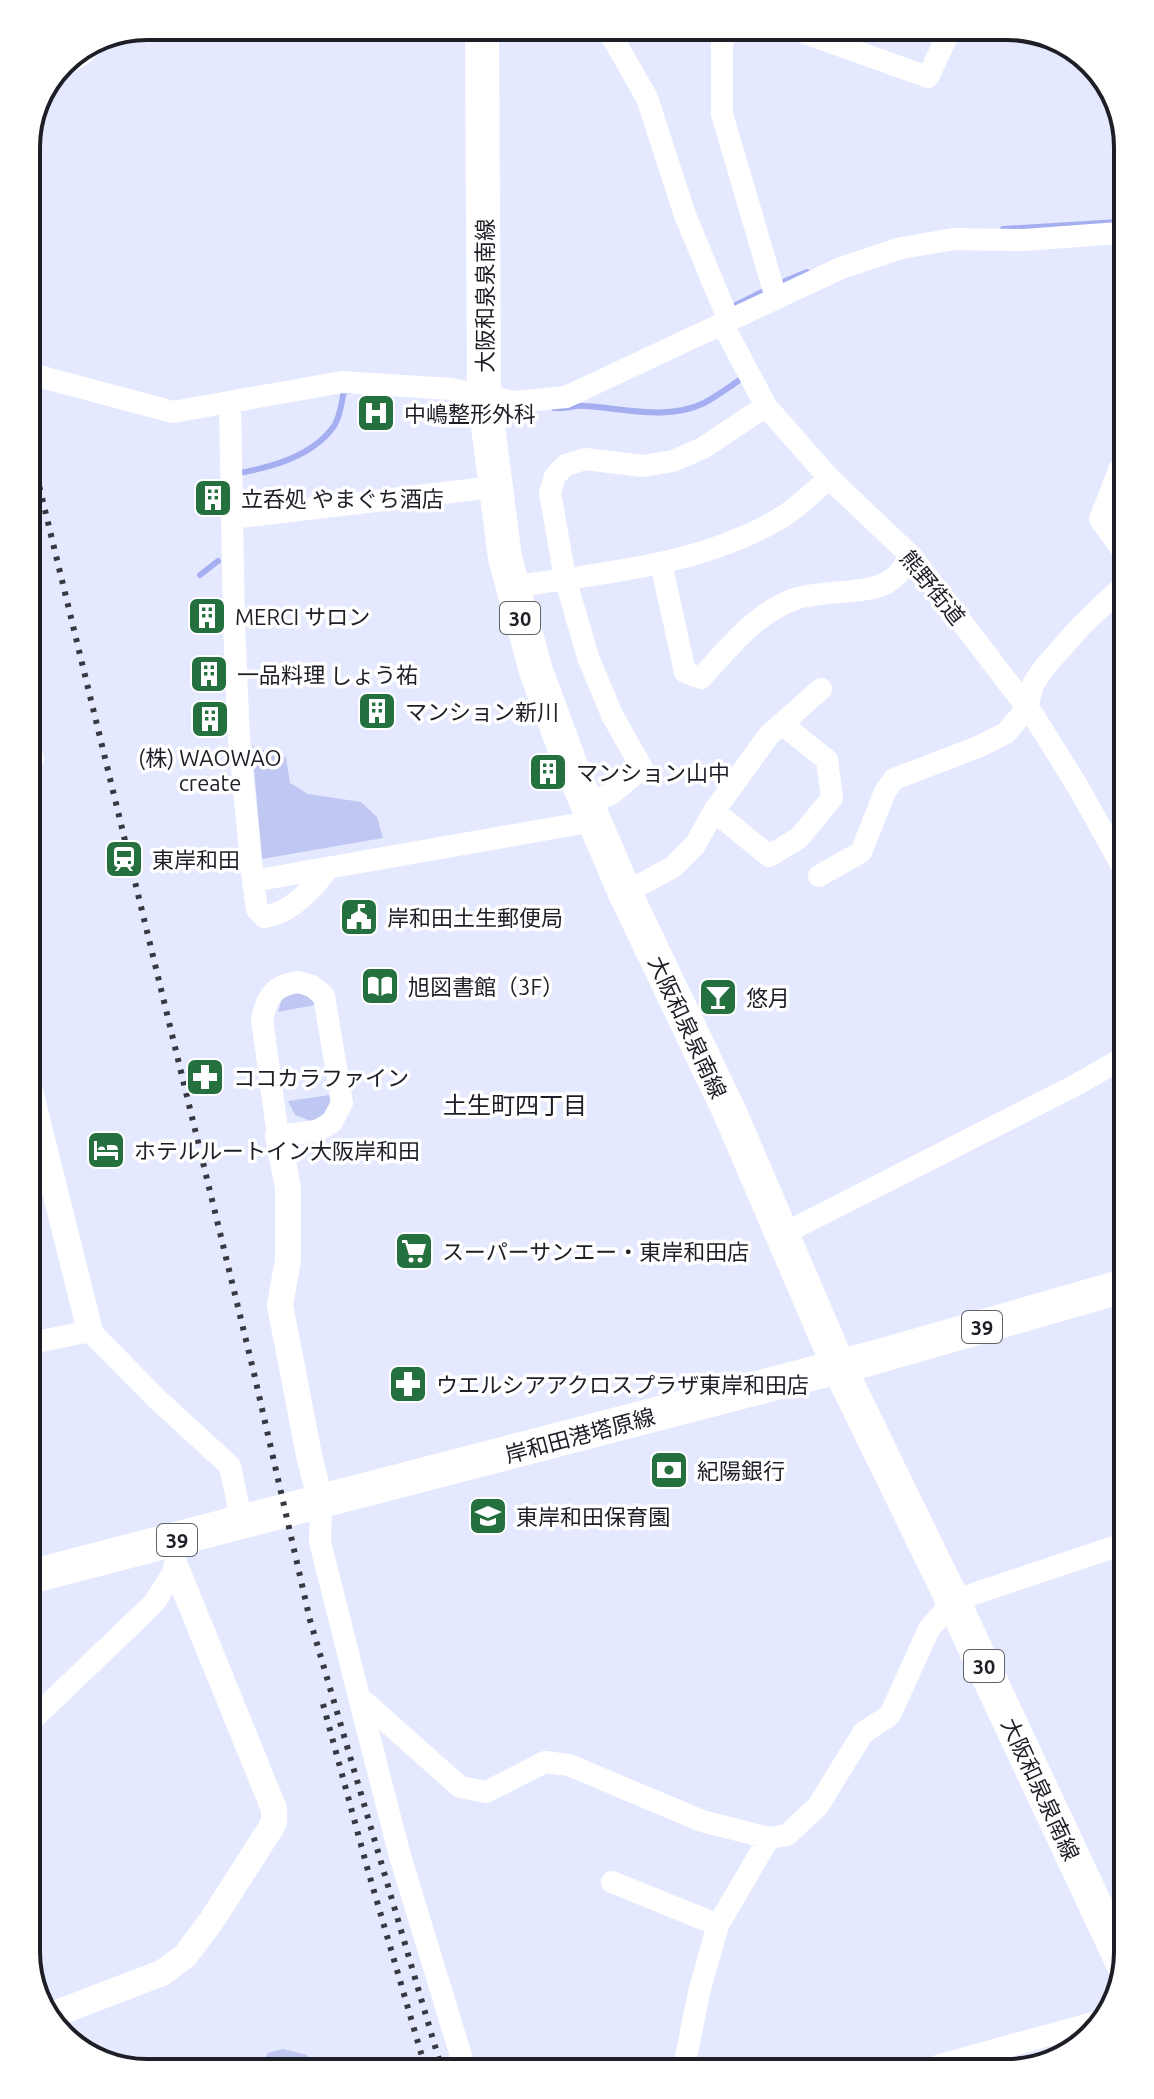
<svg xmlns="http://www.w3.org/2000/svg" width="1154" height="2099" viewBox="0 0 1154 2099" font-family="Ubuntu,'Noto Sans JP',sans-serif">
	<rect width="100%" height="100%" fill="#e5e9ff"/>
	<path fill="#c0c7f2" d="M252,746L286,757L290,783L308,794L361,802L377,817L383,838L262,859Z
		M293,991L311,998L315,1005L278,1012L282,998Z
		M330,1095C332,1107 323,1119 311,1121L295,1115L288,1101Z
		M283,2049L307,2055L317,2071L256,2072L268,2053Z"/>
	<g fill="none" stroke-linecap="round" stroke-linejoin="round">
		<path stroke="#a6aef2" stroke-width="6" d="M1003,229L1119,222
			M785,281L807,272
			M734,306L764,291
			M554,408C565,409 575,405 585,406C622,408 668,421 704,403C717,396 729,387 741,379
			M239,473C272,467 313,456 334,426C340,417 342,402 344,390L350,391
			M200,575L218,561"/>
		<path stroke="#fff" stroke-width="22" d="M606,26L647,98L685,215L729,321
			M729,26L722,45V114L776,298
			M785,26L928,77L952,26
			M58,70L85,52
			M723,325L766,406L829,478L912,557L1035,718L1078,787L1122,866
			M27,373L173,412L342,382L451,389L514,402L566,397L841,268L901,248L954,239L1024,240L1119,233
			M230,403L234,625L239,739L253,881
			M1120,468L1100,519L1121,548
			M232,518L494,487
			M661,563L685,672L701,678C729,648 755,613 795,599C824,589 869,596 891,580C899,575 905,565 912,557
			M512,587C601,573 698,566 777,520C796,510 813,492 829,478
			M29,740L33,759L29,765
			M587,804L611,794L642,768L612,715L588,657L565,578L550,493L555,476L566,465L585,459L643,466L673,461L703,448L766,406
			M714,811L769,856L799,838L832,798L827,760L782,724
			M328,868C313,889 291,913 264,917L257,909L253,881L594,821
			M819,876L861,852L885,792L894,779L978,747L1006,733L1027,708L1033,684L1044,668L1081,626L1121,588
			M625,893L673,867L695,845L714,811L769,735L821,689
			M298,982L312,986L324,996L342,1103L332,1122L317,1131L278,1136L262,1019C267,996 275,985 298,982Z
			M781,1235L1074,1086L1123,1058
			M32,1343L90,1331L157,1399L230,1466L242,1523
			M321,1503L320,1542L359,1697L400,1856L465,2069
			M359,1697L460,1787L486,1792L545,1762L569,1765L702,1821L769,1838L787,1835L818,1806L863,1733L890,1715L929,1629L953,1601L1126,1543
			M34,1718L154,1603L176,1568L175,1557
			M612,1882L718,1925
			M940,2065L1107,2019
			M684,2067L699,1992L718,1925L769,1838"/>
		<path stroke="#fff" stroke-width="26" d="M31,1095L90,1331
			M278,1136L288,1188V1260L280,1305L309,1455L321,1503
			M49,2016L162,1973L185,1956L212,1920L274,1823V1809L176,1568"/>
		<path stroke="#fff" stroke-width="34" d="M482,26L484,395L505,558L536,671L571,766L625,893L730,1113L839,1367L953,1601L1125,1968
			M33,1576L876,1357L1124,1286"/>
		<path stroke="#373942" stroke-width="6" stroke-dasharray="4 8" stroke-linecap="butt" d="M28,440L253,1369L310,1620L442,2070
			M323,1704L367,1867L426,2070"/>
	</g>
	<defs>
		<symbol id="hospital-square" viewBox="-11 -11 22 22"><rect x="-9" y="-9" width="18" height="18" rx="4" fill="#25703f" stroke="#fff"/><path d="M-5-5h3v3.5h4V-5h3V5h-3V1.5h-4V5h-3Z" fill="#fff"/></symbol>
		<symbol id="building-square" viewBox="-11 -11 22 22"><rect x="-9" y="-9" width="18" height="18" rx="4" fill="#25703f" stroke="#fff"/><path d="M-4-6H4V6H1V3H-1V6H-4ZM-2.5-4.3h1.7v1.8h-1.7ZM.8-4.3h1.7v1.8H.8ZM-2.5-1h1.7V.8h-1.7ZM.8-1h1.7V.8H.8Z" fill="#fff"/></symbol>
		<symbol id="station-square" viewBox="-11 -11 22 22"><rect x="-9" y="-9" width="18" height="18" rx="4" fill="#25703f" stroke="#fff"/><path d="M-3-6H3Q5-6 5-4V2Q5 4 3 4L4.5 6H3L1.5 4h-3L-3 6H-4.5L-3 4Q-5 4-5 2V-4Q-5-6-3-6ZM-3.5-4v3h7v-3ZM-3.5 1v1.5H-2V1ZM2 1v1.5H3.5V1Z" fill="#fff"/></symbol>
		<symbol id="civic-square" viewBox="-11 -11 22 22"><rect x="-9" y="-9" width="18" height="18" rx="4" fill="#25703f" stroke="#fff"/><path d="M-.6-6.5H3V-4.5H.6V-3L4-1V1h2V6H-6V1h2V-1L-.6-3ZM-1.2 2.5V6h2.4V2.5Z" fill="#fff"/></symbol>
		<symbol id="library-square" viewBox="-11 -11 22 22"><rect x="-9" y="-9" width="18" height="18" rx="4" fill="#25703f" stroke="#fff"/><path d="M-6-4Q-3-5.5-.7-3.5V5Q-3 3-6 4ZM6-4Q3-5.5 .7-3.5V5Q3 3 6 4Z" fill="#fff"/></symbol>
		<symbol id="bar-square" viewBox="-11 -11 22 22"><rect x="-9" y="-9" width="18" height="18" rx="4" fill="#25703f" stroke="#fff"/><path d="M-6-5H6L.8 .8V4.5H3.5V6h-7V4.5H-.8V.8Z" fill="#fff"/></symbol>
		<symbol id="pharmacy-square" viewBox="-11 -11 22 22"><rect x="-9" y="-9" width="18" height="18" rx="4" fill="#25703f" stroke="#fff"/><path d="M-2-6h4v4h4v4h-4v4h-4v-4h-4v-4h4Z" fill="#fff"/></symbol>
		<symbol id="hotel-square" viewBox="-11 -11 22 22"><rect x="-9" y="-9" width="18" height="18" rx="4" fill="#25703f" stroke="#fff"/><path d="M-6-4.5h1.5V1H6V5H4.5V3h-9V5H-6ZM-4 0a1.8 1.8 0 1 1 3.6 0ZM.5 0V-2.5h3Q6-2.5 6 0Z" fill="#fff"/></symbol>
		<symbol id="supermarket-square" viewBox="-11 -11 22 22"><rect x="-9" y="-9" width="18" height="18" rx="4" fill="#25703f" stroke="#fff"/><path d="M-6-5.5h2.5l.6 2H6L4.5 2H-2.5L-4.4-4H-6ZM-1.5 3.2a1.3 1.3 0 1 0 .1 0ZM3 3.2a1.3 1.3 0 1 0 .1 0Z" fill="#fff"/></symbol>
		<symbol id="bank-square" viewBox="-11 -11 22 22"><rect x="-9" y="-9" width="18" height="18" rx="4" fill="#25703f" stroke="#fff"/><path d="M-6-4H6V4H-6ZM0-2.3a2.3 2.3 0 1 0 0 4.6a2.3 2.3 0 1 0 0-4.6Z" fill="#fff"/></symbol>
		<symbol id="school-square" viewBox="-11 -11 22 22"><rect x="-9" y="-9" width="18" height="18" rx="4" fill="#25703f" stroke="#fff"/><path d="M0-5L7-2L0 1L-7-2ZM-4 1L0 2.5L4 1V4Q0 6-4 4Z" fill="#fff"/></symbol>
	</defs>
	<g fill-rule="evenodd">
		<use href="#hospital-square" x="354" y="391" width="44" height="44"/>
		<use href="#building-square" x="191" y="476" width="44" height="44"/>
		<use href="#building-square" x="185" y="594" width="44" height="44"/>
		<use href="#building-square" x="187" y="652" width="44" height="44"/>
		<use href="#building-square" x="355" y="689" width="44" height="44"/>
		<use href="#building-square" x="188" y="697" width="44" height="44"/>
		<use href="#building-square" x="526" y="750" width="44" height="44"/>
		<use href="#station-square" x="102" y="837" width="44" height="44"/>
		<use href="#civic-square" x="337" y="895" width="44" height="44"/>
		<use href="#library-square" x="358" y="964" width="44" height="44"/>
		<use href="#bar-square" x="696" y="975" width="44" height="44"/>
		<use href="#pharmacy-square" x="183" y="1055" width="44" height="44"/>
		<use href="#hotel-square" x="84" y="1128" width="44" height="44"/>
		<use href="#supermarket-square" x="392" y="1229" width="44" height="44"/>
		<use href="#pharmacy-square" x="386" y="1362" width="44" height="44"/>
		<use href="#bank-square" x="647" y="1448" width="44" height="44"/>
		<use href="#school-square" x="466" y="1494" width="44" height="44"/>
	</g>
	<g text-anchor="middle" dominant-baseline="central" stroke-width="7" stroke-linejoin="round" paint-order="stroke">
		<g fill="#fff" stroke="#616267" stroke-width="2">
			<rect x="500" y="602" width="40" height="32" rx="6"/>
			<rect x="962" y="1311" width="40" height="32" rx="6"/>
			<rect x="157" y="1524" width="40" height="32" rx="6"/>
			<rect x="964" y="1650" width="40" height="32" rx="6"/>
		</g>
		<g font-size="20" font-weight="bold" fill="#1d1e26">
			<text x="520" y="618">30</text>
			<text x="982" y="1327">39</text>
			<text x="177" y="1540">39</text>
			<text x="984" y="1666">30</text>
		</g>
		<g font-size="22" fill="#1d1e26" stroke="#fff">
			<text transform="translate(484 296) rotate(-90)">大阪和泉泉南線</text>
			<text transform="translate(933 587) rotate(51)">熊野街道</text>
			<text transform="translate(688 1027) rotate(65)">大阪和泉泉南線</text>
			<text transform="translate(580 1435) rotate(-15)">岸和田港塔原線</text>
			<text transform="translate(1041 1789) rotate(65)">大阪和泉泉南線</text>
		</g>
		<g font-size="22" fill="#1d1e26" stroke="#fff" text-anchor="start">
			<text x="404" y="413">中嶋整形外科</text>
			<text x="241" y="498">立呑処 やまぐち酒店</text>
			<text x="235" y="616">MERCI サロン</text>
			<text x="237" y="674">一品料理 しょう祐</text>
			<text x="405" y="711">マンション新川</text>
			<text x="210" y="757" text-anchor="middle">(株) WAOWAO<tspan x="210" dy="25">create</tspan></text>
			<text x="576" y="772">マンション山中</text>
			<text x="152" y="859">東岸和田</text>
			<text x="387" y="917">岸和田土生郵便局</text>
			<text x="408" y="986">旭図書館（3F）</text>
			<text x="746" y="997">悠月</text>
			<text x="233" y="1077">ココカラファイン</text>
			<text x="134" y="1150">ホテルルートイン大阪岸和田</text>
			<text x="442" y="1251">スーパーサンエー・東岸和田店</text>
			<text x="436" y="1384">ウエルシアアクロスプラザ東岸和田店</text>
			<text x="697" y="1470">紀陽銀行</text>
			<text x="516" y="1516">東岸和田保育園</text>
		</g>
		<g font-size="24" fill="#1d1e26" stroke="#fff">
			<text x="515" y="1105">土生町四丁目</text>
		</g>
	</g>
	<path d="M0 0H1154V2099H0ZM147 40H1007A107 107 0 0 1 1114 147V1952A107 107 0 0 1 1007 2059H147A107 107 0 0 1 40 1952V147A107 107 0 0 1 147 40Z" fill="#fff" fill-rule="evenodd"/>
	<path fill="none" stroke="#1d1e26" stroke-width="4" d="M147 40H1007A107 107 0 0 1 1114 147V1952A107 107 0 0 1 1007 2059H147A107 107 0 0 1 40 1952V147A107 107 0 0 1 147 40Z"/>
</svg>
